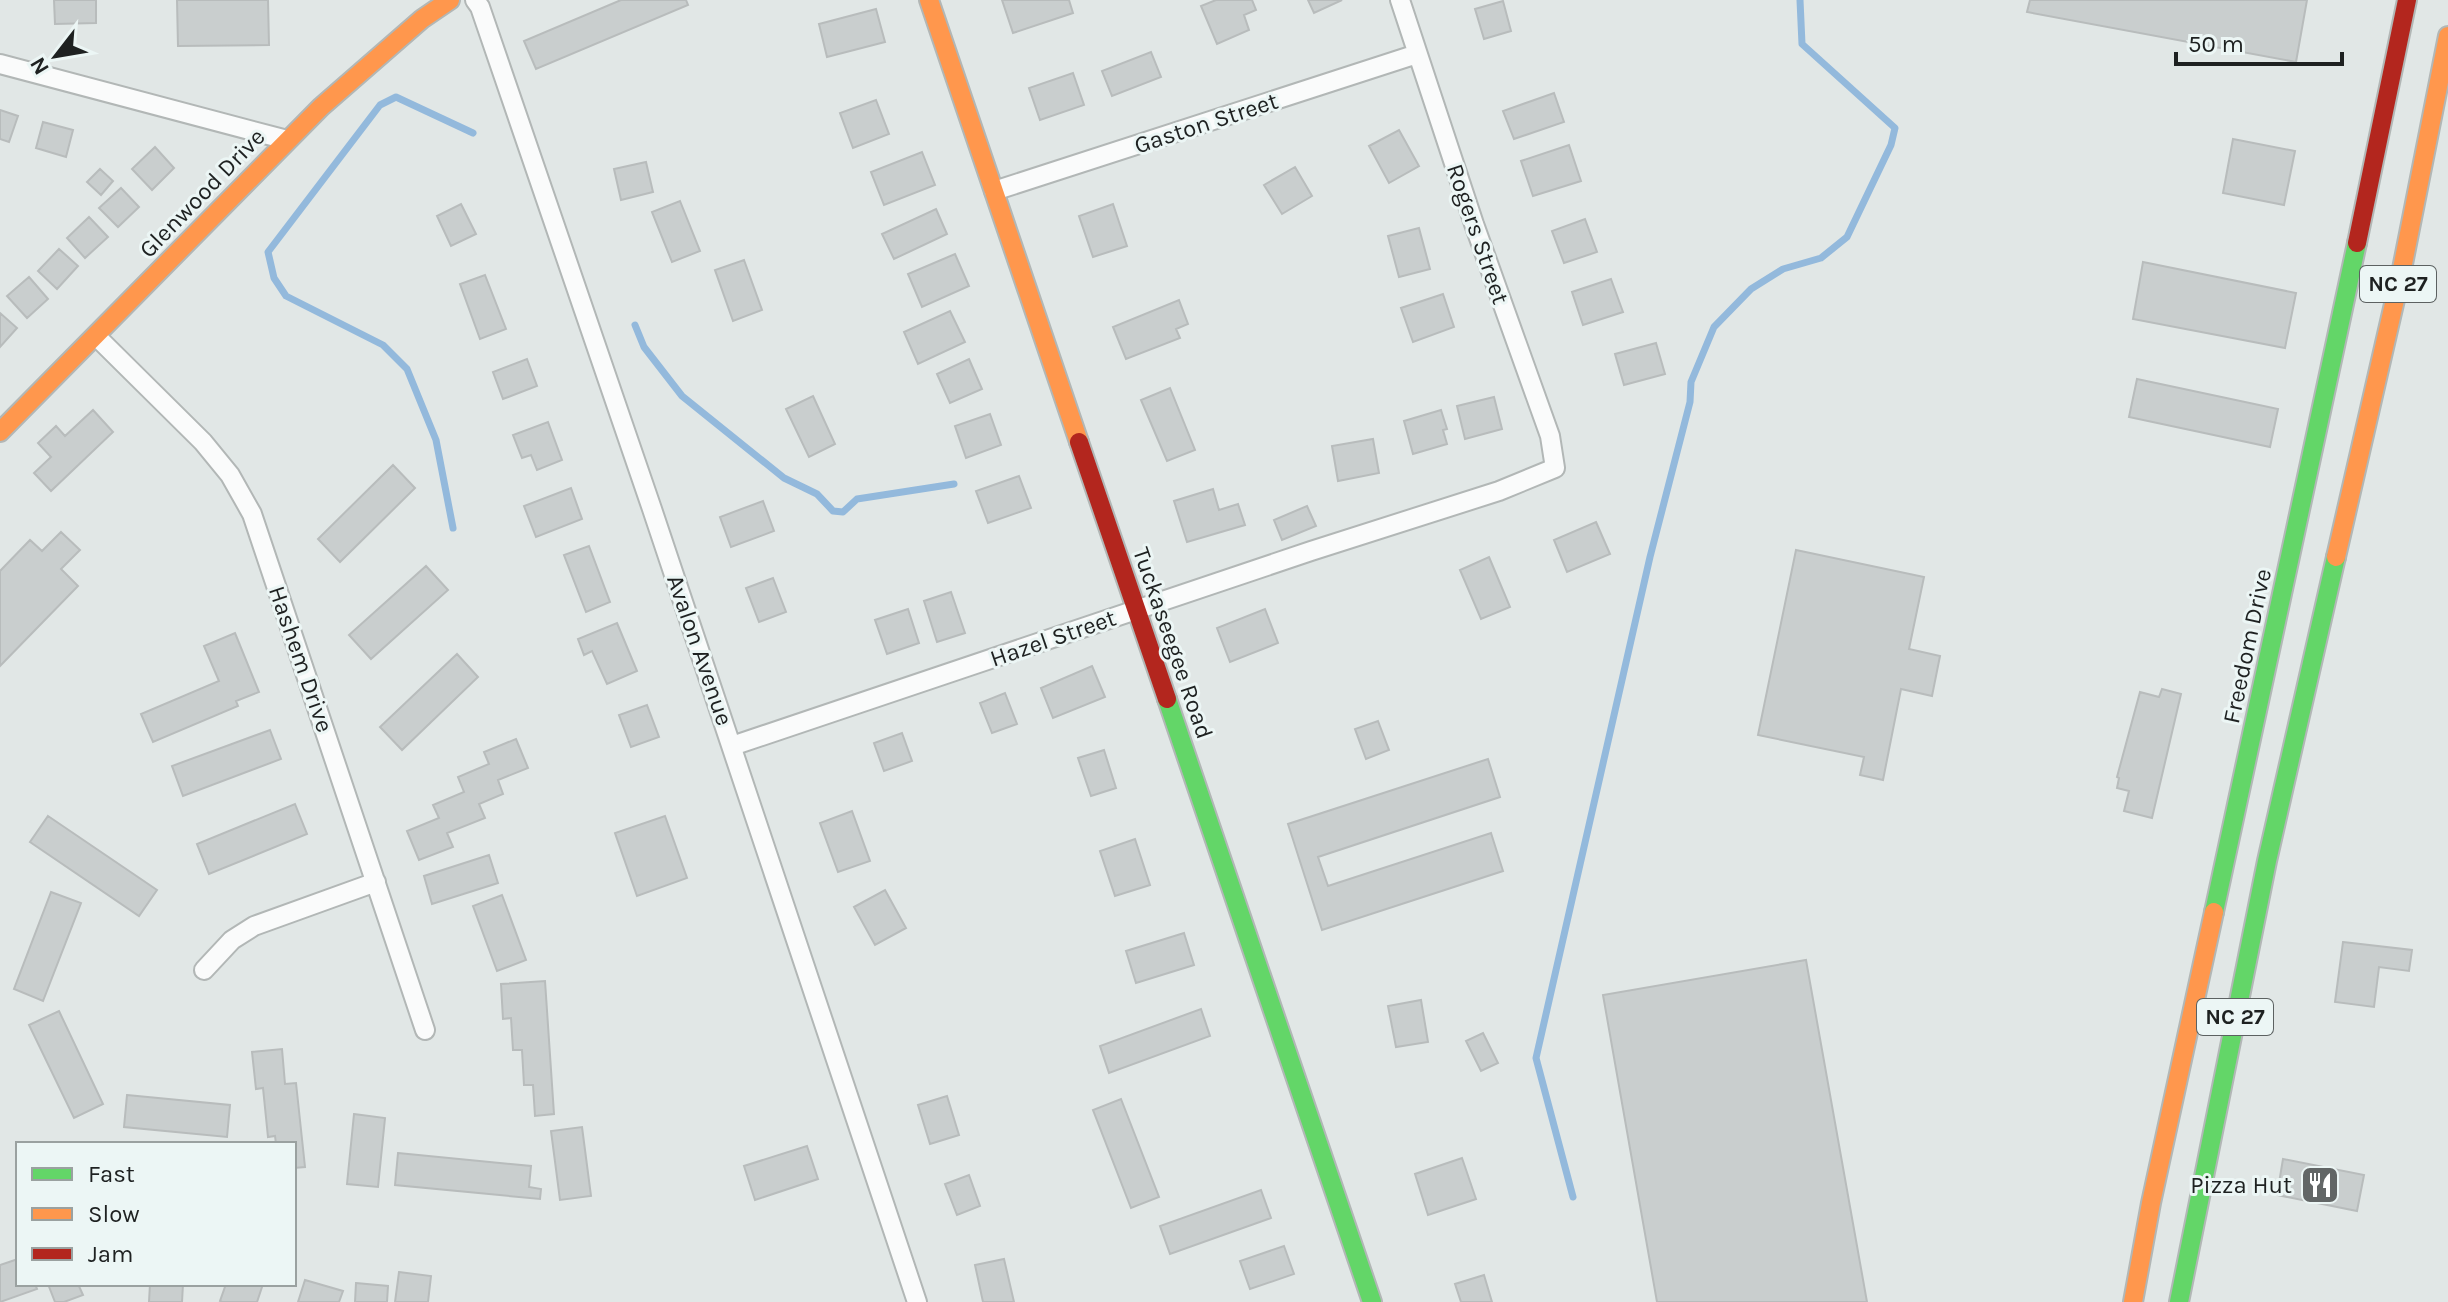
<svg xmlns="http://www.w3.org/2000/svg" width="2448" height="1302" viewBox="0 0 2448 1302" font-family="Karla,sans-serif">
	<rect width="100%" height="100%" fill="#e1e7e6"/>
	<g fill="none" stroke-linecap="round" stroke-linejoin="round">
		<path stroke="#93b9dc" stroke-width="7" d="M635,325L644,347L682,396L784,478L817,494L833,511L843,512L857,499L954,484
			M453,528L436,440L407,369L383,345L286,296L274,278L268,252L380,105L396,97L473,133
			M1573,1197L1536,1058L1650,557L1690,402L1691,382L1714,327L1751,289L1783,269L1821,258L1847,237L1891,145L1895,128L1802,44L1800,0"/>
	</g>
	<path fill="#c9cece" stroke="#b8bcbc" stroke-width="2" d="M54,0H96V23L55,24Z
		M177,0H268L269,45L178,46Z
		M621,0H686L688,5L536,69L524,41Z
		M1002,0H1069L1073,13L1013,33Z
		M1216,0H1252L1256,10L1244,15L1249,30L1217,44L1201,6Z
		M1308,0H1342L1314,13Z
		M2030,0H2307L2296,62L2027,12Z
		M1503,1L1511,31L1484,39L1475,9Z
		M876,9L885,42L827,57L819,24Z
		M1151,52L1161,77L1112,96L1102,71Z
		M1073,73L1084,105L1040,120L1029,88Z
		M1554,93L1564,122L1514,139L1503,111Z
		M876,100L889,134L853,148L840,113Z
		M0,110L18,116L9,142L0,139Z
		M43,122L73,130L66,157L36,148Z
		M1399,130L1419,166L1389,183L1369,146Z
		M2233,139L2295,151L2284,205L2223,193Z
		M1569,145L1581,181L1533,196L1521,161Z
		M155,147L174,168L152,190L132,169Z
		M922,152L935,185L884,205L871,172Z
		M646,162L653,192L621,200L614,169Z
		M1295,167L1312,196L1282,214L1264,185Z
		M100,169L113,181L101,195L87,182Z
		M121,188L139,207L118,227L99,208Z
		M680,201L700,251L672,262L652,212Z
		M461,204L476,234L451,246L437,216Z
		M1113,204L1127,246L1093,257L1079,216Z
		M936,209L947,234L894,259L882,234Z
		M89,217L108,237L85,258L67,238Z
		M1585,219L1597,252L1564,263L1552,231Z
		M1419,228L1430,269L1399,277L1388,236Z
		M59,249L78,266L57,289L38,271Z
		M955,254L969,286L922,307L908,274Z
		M744,260L762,310L733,321L715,270Z
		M2143,262L2296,293L2285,348L2133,319Z
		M485,275L506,329L480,339L460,284Z
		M29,277L48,299L27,318L7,296Z
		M1611,279L1623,312L1583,325L1572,292Z
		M1443,294L1454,327L1413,342L1401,308Z
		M1179,300L1188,324L1176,329L1180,338L1126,359L1113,327Z
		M950,311L965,342L918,364L904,332Z
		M0,313L17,328L0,347Z
		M1656,343L1665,374L1624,385L1615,354Z
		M527,359L537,386L503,399L493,372Z
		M969,359L982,389L950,403L937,374Z
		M2137,379L2278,409L2270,447L2129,417Z
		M1170,388L1195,450L1167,461L1141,400Z
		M813,396L835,444L809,457L786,409Z
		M1494,397L1502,429L1465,439L1457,406Z
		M93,410L113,432L51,491L34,473L51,457L38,443L56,426L65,436Z
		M1441,410L1447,429L1443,430L1447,444L1413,454L1404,421Z
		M990,414L1001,445L966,458L955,426Z
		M548,422L562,460L537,470L531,455L522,458L513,435Z
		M1373,439L1379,473L1338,481L1332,446Z
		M393,465L415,488L340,562L318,539Z
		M1019,476L1031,508L988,523L976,491Z
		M571,488L582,519L536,537L524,506Z
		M1213,489L1219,510L1238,504L1245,525L1187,542L1174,501Z
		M763,501L774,531L731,547L720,517Z
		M1307,506L1316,526L1282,540L1274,520Z
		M1596,522L1610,554L1567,572L1554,540Z
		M61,532L80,550L61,569L78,586L0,666V571L30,540L42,551Z
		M589,546L610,602L586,612L564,555Z
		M1796,550L1924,577L1909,649L1940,656L1932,696L1901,689L1883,780L1860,775L1864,757L1758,735Z
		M1489,557L1510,607L1481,619L1460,570Z
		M426,566L448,590L371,659L349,635Z
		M773,578L786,612L759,622L746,588Z
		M951,592L965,633L937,642L924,601Z
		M908,609L919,643L887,654L875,620Z
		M1265,609L1278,643L1230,662L1217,628Z
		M617,623L637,671L607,684L592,651L584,655L578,639Z
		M235,633L259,692L236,701L238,706L153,742L141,714L219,681L204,646Z
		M457,654L478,677L402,750L380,727Z
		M1092,666L1105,697L1053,718L1041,688Z
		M2162,689L2181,694L2152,818L2124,811L2129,791L2117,788L2119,778L2117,777L2140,692L2159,697Z
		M1005,693L1017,724L992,733L980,703Z
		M647,705L659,737L631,747L619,715Z
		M1378,721L1389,750L1366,759L1355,729Z
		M270,730L281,759L183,796L172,766Z
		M902,733L912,761L884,771L874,743Z
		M516,739L528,768L498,780L503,794L479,804L485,818L447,833L453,847L419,860L407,831L439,818L433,805L464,792L458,777L489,764L484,752Z
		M1104,750L1116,788L1091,796L1078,758Z
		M1488,759L1500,797L1318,857L1328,886L1491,833L1503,871L1322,930L1288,824Z
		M295,804L307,834L209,874L197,844Z
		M852,811L870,861L838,872L820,823Z
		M48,816L157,890L139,916L30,842Z
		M665,816L687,878L637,896L615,833Z
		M1135,839L1150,885L1115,896L1100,851Z
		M489,855L498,883L432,904L424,876Z
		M885,890L906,928L875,945L854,907Z
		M51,892L81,903L43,1001L14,989Z
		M502,895L526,960L497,971L473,906Z
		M1184,933L1194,965L1136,983L1126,951Z
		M2343,942L2412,950L2409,971L2379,967L2374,1007L2335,1002Z
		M1806,960L1867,1302H1657L1603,995Z
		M545,981L554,1114L535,1116L533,1085H524L522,1050H513L511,1018L503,1019L501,984Z
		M1421,1000L1428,1042L1396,1047L1388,1006Z
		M1201,1009L1210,1036L1109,1073L1100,1046Z
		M59,1011L103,1104L74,1118L29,1025Z
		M1483,1033L1498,1063L1481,1071L1466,1041Z
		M282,1049L285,1084L296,1083L305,1167L294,1168V1144H276L275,1136L268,1137L263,1088L256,1089L252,1052Z
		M127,1095L230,1105L227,1137L124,1127Z
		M947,1096L959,1135L930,1144L918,1105Z
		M1121,1099L1159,1197L1131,1208L1093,1110Z
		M354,1114L385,1118L378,1187L347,1184Z
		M582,1127L591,1196L560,1200L551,1131Z
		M807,1146L818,1179L755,1200L744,1166Z
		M398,1153L531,1166L529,1187L541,1189L540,1199L395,1185Z
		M1462,1158L1476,1199L1428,1215L1415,1174Z
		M2283,1159L2364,1175L2357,1211L2277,1195Z
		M969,1175L980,1206L957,1215L945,1184Z
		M1261,1190L1271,1218L1170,1254L1160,1226Z
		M1284,1246L1294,1274L1250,1289L1240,1261Z
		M18,1259V1284H35L37,1289L0,1302V1265Z
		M1004,1259L1014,1302H983L975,1265Z
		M399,1272L431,1276L428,1302H395Z
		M1484,1275L1492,1302H1461L1455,1284Z
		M305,1280L343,1291L339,1302H298Z
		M356,1283L388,1286L387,1302H355Z
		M48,1284H78L83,1295L64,1302H55Z
		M150,1284H183L182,1302H149Z
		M226,1284H263L257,1302H222L220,1301Z"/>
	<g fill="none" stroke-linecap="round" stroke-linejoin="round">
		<defs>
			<path id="street" d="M475,0L480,7L652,509L917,1302
				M0,64L287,140
				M994,191L1417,54
				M96,336L203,442L230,475L252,514L425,1030
				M732,746L1311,551L1499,491L1555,468L1550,436L1474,224L1400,0
				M204,970L232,940L254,926L376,882"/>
			<path id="fast" d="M1167,699L1372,1302
				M2214,912L2357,243
				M2179,1302L2267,861L2336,557"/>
			<path id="slow" d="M929,0L1079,442
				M0,432L321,107L422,19L450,0
				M2336,557L2402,269L2448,36
				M2133,1302L2151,1203L2214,912"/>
			<path id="jam" d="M2357,243L2407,0
				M1079,442L1167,699"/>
		</defs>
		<use href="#street" stroke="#b2b7b6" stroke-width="22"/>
		<use href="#fast" stroke="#b2b7b6" stroke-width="22"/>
		<use href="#slow" stroke="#b2b7b6" stroke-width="22"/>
		<use href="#jam" stroke="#b2b7b6" stroke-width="22"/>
		<use href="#street" stroke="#fafbfb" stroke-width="18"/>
		<use href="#fast" stroke="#63d668" stroke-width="18"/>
		<use href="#slow" stroke="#ff974d" stroke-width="18"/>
		<use href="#jam" stroke="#b3261e" stroke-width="18"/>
	</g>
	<defs>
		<symbol id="restaurant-square" viewBox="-11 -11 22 22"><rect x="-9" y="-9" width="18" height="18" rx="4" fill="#626666" stroke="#ecf6f5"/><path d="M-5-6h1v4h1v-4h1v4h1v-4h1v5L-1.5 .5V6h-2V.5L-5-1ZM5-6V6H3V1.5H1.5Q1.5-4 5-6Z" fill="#fff"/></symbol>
	</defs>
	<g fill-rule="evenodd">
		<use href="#restaurant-square" x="2298" y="1163" width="44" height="44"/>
	</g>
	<g text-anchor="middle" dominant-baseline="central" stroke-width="6" stroke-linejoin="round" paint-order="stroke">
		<g fill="#ecf6f5" stroke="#5c6161" stroke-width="2">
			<rect x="2360" y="266" width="76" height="36" rx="6"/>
			<rect x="2197" y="999" width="76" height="36" rx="6"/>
		</g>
		<g font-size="22" font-weight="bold" fill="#1e2121">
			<text x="2398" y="284">NC 27</text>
			<text x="2235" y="1017">NC 27</text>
		</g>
		<g font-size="24" fill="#1e2121" stroke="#ecf6f5">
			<text transform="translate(1206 123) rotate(-18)">Gaston Street</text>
			<text transform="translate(202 193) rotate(-46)">Glenwood Drive</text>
			<text transform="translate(1478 234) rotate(71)">Rogers Street</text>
			<text transform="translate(1053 638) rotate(-19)">Hazel Street</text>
			<text transform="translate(1173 643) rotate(71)">Tuckaseegee Road</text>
			<text transform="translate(2247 646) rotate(-78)">Freedom Drive</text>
			<text transform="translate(700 650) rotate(71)">Avalon Avenue</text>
			<text transform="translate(301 659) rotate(71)">Hashem Drive</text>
		</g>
		<g font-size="24" fill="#1e2121" stroke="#ecf6f5" text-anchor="end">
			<text x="2292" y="1185">Pizza Hut</text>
		</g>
	</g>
	<rect x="16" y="1142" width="280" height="144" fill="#ecf6f5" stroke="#9aa1a0" stroke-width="2"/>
	<rect x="32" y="1168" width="40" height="12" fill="#63d668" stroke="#9aa1a0" stroke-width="2"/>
	<text x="88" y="1182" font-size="24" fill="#1e2121">Fast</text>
	<rect x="32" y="1208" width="40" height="12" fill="#ff974d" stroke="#9aa1a0" stroke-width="2"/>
	<text x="88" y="1222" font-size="24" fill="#1e2121">Slow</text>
	<rect x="32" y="1248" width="40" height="12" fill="#b3261e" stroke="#9aa1a0" stroke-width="2"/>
	<text x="88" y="1262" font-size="24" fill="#1e2121">Jam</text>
	<g transform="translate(56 56) rotate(239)" stroke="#ecf6f5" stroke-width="6" paint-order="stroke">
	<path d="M0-6L14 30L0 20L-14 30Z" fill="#1e2121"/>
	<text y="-12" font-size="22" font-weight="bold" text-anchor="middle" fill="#1e2121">N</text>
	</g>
	<path d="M2176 52v12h166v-12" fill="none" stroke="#1e2121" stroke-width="4"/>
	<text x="2188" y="52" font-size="24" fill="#1e2121" stroke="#ecf6f5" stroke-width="6" paint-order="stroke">50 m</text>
</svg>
